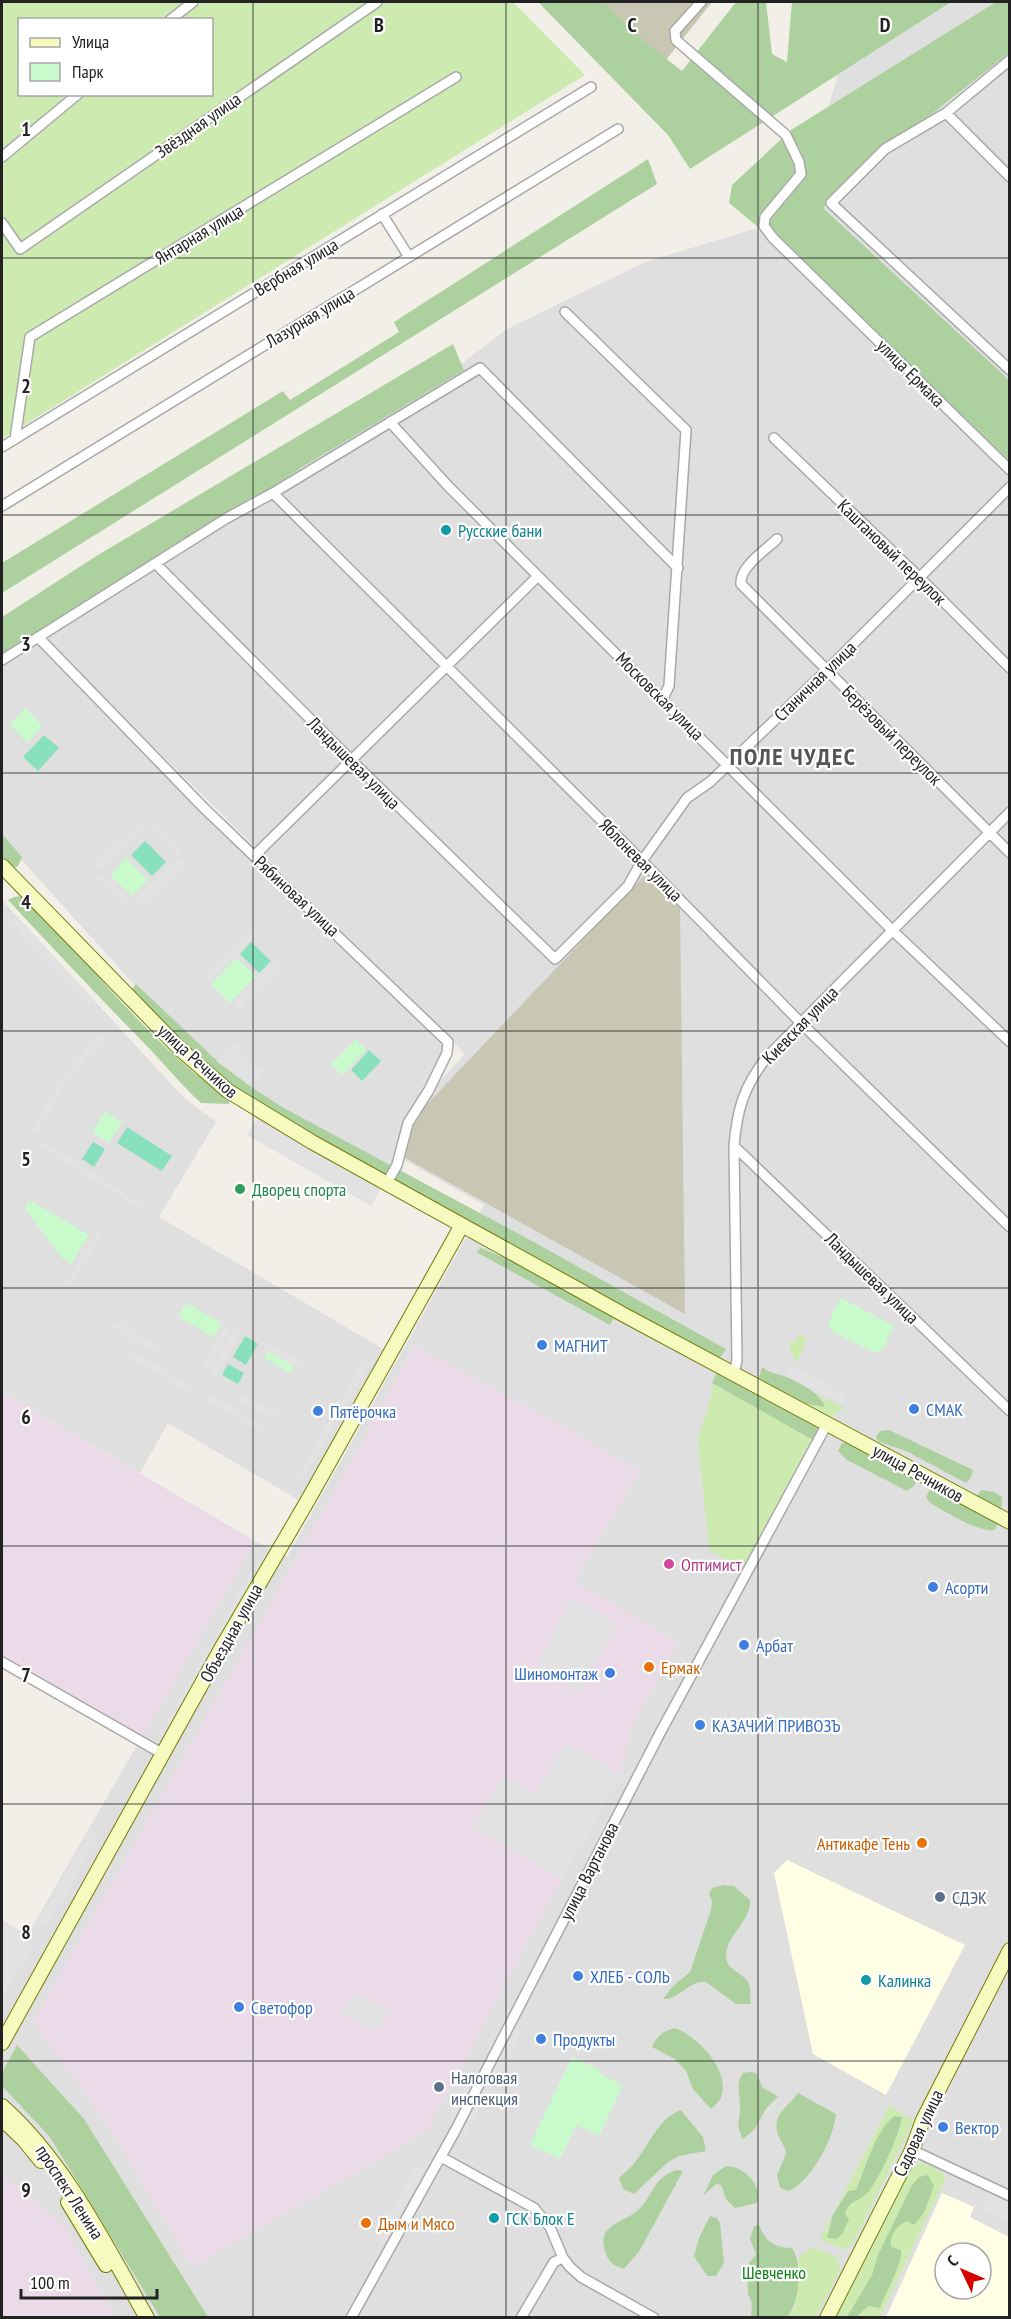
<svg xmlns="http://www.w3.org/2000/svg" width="1011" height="2319" viewBox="0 0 1011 2319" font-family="'PT Sans Narrow',sans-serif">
	<rect width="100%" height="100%" fill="#f2efe9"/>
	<path fill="#e0dfdf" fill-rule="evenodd" d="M857,2H1009V2317L2,2318V1979L255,1541L287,1557L484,1205L399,1157L414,1109L465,1054L38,633L426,391L507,329L645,262L800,215ZM945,2253H981V2289H945Z
		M38,641L444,1043L446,1047L425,1092L405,1117L393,1165L373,1162L317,1133L219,1065L128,978L2,838V665Z
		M2,900L183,1097L216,1122L159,1217L385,1350L300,1501L168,1423L140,1473L2,1392Z"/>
	<path fill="#ebdbe8" d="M414,1345L565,1427L640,1471L574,1581L679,1643L630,1730L621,1775L562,1879L428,2129L400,2148L192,2267L112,2132L33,2021L361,1444Z
		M2,1392L255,1541L143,1737L2,1655Z
		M2,2172L67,2230L114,2317H2Z"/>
	<path fill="#ffffe5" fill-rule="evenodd" d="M787,1860L965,1945L886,2095L813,2054L774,1873Z
		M942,2193L974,2207L970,2217L1009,2237V2317H886ZM945,2253H981V2289H945Z"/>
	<path fill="#c7c7b4" d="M598,2H712L662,65Z
		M644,876L680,908L685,1314L405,1158L410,1122Z"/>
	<path fill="#cdebb0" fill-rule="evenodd" d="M2,2H513L585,75L2,439ZM20,20H212V94H20Z
		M799,1334L807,1339L797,1363L790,1349L789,1340L795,1343Z
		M712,1383L813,1440L747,1561C734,1568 721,1557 709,1549L698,1443C701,1420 712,1406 712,1383Z
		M811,1391L844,1408L829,1418L806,1406L808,1404L818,1407L823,1400Z
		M889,2106L914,2120L853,2243L844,2250L820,2239Z
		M919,2162L932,2166L947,2176L880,2317L835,2318L905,2177Z
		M812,2247L827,2252L838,2259L840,2269L816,2317L787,2318L795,2308L799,2257Z"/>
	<path fill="#add19e" d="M538,2H603L646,43L682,71L736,2H766L772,54L787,62L792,2H951L690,169L668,135Z
		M996,2H1009V53L877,157L823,208L1009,380V460L816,275L729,203L732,185L791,130Z
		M648,159L657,184L2,593V563L283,391L290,400L399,332L394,322Z
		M453,344L464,370L301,468L177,550L2,656V617L98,555Z
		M2,834L22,857L18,866L14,868L2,857Z
		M24,896C81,954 131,1019 193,1072C204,1081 218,1089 230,1098L229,1104L201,1103C180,1084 162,1061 141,1040C96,994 52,947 8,900L14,897Z
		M136,984L213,1057L250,1086L282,1107L532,1241L726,1349L720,1358C628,1310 540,1259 449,1210C385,1175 316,1145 254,1104C208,1073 168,1032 129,993Z
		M481,1248L515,1262L612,1312L613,1319L610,1325L476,1252Z
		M762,1367C770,1373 775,1373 784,1376C798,1382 820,1392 825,1407L808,1404L806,1406L759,1378Z
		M719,1369L821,1425L813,1440L712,1383Z
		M889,1430L973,1470L971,1477L966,1483L908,1452L878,1441L876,1437L880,1431Z
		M842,1443H848L916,1479L915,1485L907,1491L847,1460L838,1451Z
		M931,1488H936L993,1519L998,1523L995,1530C978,1533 945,1511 930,1503L926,1497Z
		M981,1490L994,1492L1002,1497V1506L999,1509L978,1500L977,1496Z
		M724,1885L734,1886L750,1900C751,1922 726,1935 726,1956C726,1971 744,1972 749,1984C751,1990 750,1998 751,2004H736L706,1982C689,1980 680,2000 663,1999L673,1986L690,1972L711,1910L712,1901L709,1894L712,1888Z
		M675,2028C698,2037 731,2070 721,2098C719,2102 714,2106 711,2109L693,2089L686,2071L675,2059L652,2047C657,2036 663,2031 675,2028Z
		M17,2045L84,2119L208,2317H160L50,2137L2,2086V2073Z
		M750,2072L756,2073L763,2088L778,2096L765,2110L755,2129L743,2139C734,2121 741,2122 740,2106C740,2092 735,2085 743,2073Z
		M798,2093L836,2114C834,2138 812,2180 789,2191L780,2188L777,2175L786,2154C785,2146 781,2142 778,2135C771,2115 788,2107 798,2093Z
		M681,2110L703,2137L706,2151L679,2156L668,2162L634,2194L623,2189L619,2178C624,2173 629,2169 633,2165C648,2147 658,2118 681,2110Z
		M894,2116L902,2117C899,2136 881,2175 869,2191C861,2202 851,2198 845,2213L849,2220L842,2234L836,2239L827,2238L833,2215L848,2191L856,2190C867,2165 873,2135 894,2116Z
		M726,2166C744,2166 763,2185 757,2203L735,2208L726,2199L721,2185L716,2184L703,2196L713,2175Z
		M676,2170L683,2171L640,2250L624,2269C614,2266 608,2262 605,2251C596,2223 626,2223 639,2209C655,2193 652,2179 676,2170Z
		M928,2175L934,2186L924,2213L914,2225L906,2221C896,2228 889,2235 891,2247L901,2250C903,2264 885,2293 880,2308L868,2306L856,2317H847L872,2275L878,2255L912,2185L919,2177Z
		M710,2216L717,2218L720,2223L724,2263L716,2276H707L694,2256L699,2238Z
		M759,2225C765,2241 774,2248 792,2248C803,2265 800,2302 787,2317H751L752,2303L748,2294L747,2266L756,2254L750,2239L754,2226Z"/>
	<path fill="#c8facc" d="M25,708L42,726L27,743L10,725Z
		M126,858L148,880L132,896L110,875Z
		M236,958L256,976L230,1003L211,984Z
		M356,1039L366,1050L342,1075L331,1065Z
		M105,1111L122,1122L109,1143L92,1132Z
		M29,1202H33L89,1235L71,1264L62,1258L26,1210V1205Z
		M841,1298L894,1326L882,1351L873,1352L831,1331L828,1323Z
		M186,1303L222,1323L214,1337L178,1317Z
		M267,1351L294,1366L290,1373L264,1358Z
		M572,2057L600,2070L599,2073L623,2085L599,2136L576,2125L560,2159L530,2145Z"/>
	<path fill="#88e0be" d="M44,735L59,748L38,771L23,757Z
		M145,841L166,862L152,876L131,855Z
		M251,942L271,961L259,973L240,954Z
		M369,1050L381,1061L362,1081L351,1070Z
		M127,1127L172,1156L162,1171L117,1143Z
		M93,1142L105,1149L94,1167L82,1159Z
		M245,1336L258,1344L246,1365L233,1357Z
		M228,1364L244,1373L238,1384L222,1375Z"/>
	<path fill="#e2e2e2" d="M143,822L147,827L99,869L95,864Z
		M155,824L181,850L177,855L151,829Z
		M180,857L185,862L139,908L134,903Z
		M102,875L130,902L126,907L97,879Z
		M15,916L93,1001L88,1006L10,921Z
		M250,930L255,935L210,981L205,977Z
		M279,957L284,962L238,1010L233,1005Z
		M102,1034L106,1038L91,1052L72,1075L68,1071L87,1048Z
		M236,1041L241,1047L237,1052L264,1070L253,1088L216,1061Z
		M64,1074L69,1076L37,1133L32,1131Z
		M257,1118L381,1188L371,1206L247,1135Z
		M39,1139L149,1209L147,1213L36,1144Z
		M98,1232L102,1235L70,1286L66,1283Z
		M116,1321L163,1348L160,1354L112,1327Z
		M224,1325L230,1328L207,1369L201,1366Z
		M235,1329L241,1332L216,1376L210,1373Z
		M268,1342L306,1363L302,1369L264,1348Z
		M130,1350L191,1385L188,1391L127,1356Z
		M363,1360L369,1364L301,1483L295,1480Z
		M791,1365L847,1396L842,1405L785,1375Z
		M208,1394L265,1426L261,1432L204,1400Z
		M242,1395L278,1414L274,1420L239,1400Z
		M257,1562L264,1566L222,1639L215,1635Z
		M571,1598L617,1624L579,1692L538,1666Z
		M208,1648L215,1652L166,1741L159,1737Z
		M566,1742L621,1775L562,1879L473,1827L503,1776L535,1794Z
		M91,1830L99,1835L48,1925L40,1920Z
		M2,1920L27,1935L24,1944L32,1948L2,2000Z
		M354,1994L389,2011L378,2031L342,2014Z
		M515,2029L521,2033L461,2143L454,2139Z
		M473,2071L479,2075L452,2125L446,2121Z
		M417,2165L425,2169L385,2241L377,2237Z
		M991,2191L1009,2199V2222L983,2209Z"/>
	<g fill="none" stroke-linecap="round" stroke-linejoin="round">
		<defs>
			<path id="street" d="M701,2L675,31L676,40L786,135L799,162L801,174L765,217L764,226L773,238L1010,470
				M170,20L193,2
				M1010,60L946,113L885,149L831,203L1010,370
				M946,113L1010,177
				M2,157L78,94
				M382,214L409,257
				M2,223L20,249L377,2
				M565,312L686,430L669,686L663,698
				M390,422L448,486L893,931L1010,1042
				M774,438L919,577L1010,668
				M15,439L30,337L456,77
				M2,447L591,87
				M273,493L642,861L801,1023L1010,1227
				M2,506L618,129
				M777,539C766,550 739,567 741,584L1010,853
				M156,564L351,760L555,959L628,886L642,861L687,798L710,782L827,670L1010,487
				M38,637L204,808L448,1042L447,1053L429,1090L408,1123L397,1165L387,1183
				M2,660L227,518L273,493L480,368L678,568
				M254,856L538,576
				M734,1146L1010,1411
				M734,1374L737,1360L734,1146C737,1109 744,1086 767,1057L1010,812
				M2,1662L163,1754
				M912,2150L1010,2196
				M441,2157L534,2208L550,2227L563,2258L570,2267L581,2277L654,2318
				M351,2318L455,2131L659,1735L827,1424
				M521,2318L554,2262L563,2258"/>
			<path id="secondary" d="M2,866L180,1049L228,1091L312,1142L626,1316L1010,1522
				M2,2043L221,1649L308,1500L462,1225
				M2,2106C65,2162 105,2244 147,2318
				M2,2119L24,2140L41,2161
				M68,2202L106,2265
				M827,2318L912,2150L923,2120L1010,1950"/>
		</defs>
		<use href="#street" stroke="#a9a9a9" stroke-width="12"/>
		<use href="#secondary" stroke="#707d05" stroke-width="16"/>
		<use href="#street" stroke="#fff" stroke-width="9"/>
		<use href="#secondary" stroke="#f7fabf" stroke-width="14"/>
	</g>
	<path fill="none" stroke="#222" stroke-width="1.5" stroke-opacity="0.55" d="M253,2V2318M506,2V2318M758,2V2318M2,258H1010M2,515H1010M2,773H1010M2,1031H1010M2,1288H1010M2,1546H1010M2,1804H1010M2,2061H1010"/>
	<g fill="#0f9aa8" stroke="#fff" stroke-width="2">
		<circle cx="446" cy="530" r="6"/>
		<circle cx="866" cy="1980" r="6"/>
		<circle cx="494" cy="2218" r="6"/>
	</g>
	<circle fill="#2e9e5b" stroke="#fff" stroke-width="2" cx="240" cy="1189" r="6"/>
	<g fill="#3f7fe0" stroke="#fff" stroke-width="2">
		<circle cx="542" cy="1345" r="6"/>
		<circle cx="914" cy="1409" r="6"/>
		<circle cx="318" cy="1411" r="6"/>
		<circle cx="933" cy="1587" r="6"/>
		<circle cx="744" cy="1645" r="6"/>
		<circle cx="610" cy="1673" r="6"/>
		<circle cx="700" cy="1725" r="6"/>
		<circle cx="578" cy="1976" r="6"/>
		<circle cx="239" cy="2007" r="6"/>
		<circle cx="541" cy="2039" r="6"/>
		<circle cx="943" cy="2127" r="6"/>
	</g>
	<circle fill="#d1479c" stroke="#fff" stroke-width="2" cx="669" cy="1564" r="6"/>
	<g fill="#e8710a" stroke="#fff" stroke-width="2">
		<circle cx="649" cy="1667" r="6"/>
		<circle cx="922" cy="1843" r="6"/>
		<circle cx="366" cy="2223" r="6"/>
	</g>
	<g fill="#5c6f8a" stroke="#fff" stroke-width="2">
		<circle cx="940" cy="1897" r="6"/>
		<circle cx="439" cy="2087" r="6"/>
	</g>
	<g text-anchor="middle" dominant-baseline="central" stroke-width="4.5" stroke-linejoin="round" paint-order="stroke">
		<g font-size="18" fill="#222" stroke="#fff">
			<text transform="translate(198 125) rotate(-35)">Звёздная улица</text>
			<text transform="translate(199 234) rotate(-31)">Янтарная улица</text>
			<text transform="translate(296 267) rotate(-31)">Вербная улица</text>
			<text transform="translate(310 317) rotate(-31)">Лазурная улица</text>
			<text transform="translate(911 373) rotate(45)">улица Ермака</text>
			<text transform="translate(892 552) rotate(44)">Каштановый переулок</text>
			<text transform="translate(815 681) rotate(-44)">Станичная улица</text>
			<text transform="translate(660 696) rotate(45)">Московская улица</text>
			<text transform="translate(892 735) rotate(45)">Берёзовый переулок</text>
			<text transform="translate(354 763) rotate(45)">Ландышевая улица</text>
			<text transform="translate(641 860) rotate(45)">Яблоневая улица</text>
			<text transform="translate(297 896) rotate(43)">Рябиновая улица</text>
			<text transform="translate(800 1025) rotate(-46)">Киевская улица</text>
			<text transform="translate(198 1061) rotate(42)">улица Речников</text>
			<text transform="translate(872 1278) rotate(44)">Ландышевая улица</text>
			<text transform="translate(918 1473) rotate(29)">улица Речников</text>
			<text transform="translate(231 1633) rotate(-61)">Объездная улица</text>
			<text transform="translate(589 1871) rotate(-63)">улица Вартанова</text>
			<text transform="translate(918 2133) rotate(-65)">Садовая улица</text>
			<text transform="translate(70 2192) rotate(57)">проспект Ленина</text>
		</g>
		<g font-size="18" fill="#0d838f" stroke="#fff" text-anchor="start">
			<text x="458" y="530">Русские бани</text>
			<text x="878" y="1980">Калинка</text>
			<text x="506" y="2218">ГСК Блок Е</text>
		</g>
		<g font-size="18" fill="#27864d" stroke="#fff" text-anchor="start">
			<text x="252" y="1189">Дворец спорта</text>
		</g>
		<g font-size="18" fill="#366cbe" stroke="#fff" text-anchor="start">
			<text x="554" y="1345">МАГНИТ</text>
			<text x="926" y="1409">СМАК</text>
			<text x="330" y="1411">Пятёрочка</text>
			<text x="945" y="1587">Асорти</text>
			<text x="756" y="1645">Арбат</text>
			<text x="598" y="1673" text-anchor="end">Шиномонтаж</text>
			<text x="712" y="1725">КАЗАЧИЙ ПРИВОЗЪ</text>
			<text x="590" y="1976">ХЛЕБ - СОЛЬ</text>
			<text x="251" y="2007">Светофор</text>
			<text x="553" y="2039">Продукты</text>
			<text x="955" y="2127">Вектор</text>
		</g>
		<g font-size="18" fill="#b23c85" stroke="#fff" text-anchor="start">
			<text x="681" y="1564">Оптимист</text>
		</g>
		<g font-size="18" fill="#c56008" stroke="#fff" text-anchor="start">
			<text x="661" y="1667">Ермак</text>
			<text x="910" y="1843" text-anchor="end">Антикафе Тень</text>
			<text x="378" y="2223">Дым и Мясо</text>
		</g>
		<g font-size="18" fill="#4e5e75" stroke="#fff" text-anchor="start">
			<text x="952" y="1897">СДЭК</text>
			<text x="451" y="2077">Налоговая<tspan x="451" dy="21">инспекция</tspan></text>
		</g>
		<g font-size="18" fill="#0c8416" stroke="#fff">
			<text x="774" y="2272">Шевченко</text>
		</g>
		<g font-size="24" font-weight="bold" letter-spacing="1.5" fill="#555" stroke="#fff">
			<text x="793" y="756">ПОЛЕ ЧУДЕС</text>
		</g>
	</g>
	<g font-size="20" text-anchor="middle" font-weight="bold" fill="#222" stroke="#fff" stroke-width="4.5" stroke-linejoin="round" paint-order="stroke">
		<text x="379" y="32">B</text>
		<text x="632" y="32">C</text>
		<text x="885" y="32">D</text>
		<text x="26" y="136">1</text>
		<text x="26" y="393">2</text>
		<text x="26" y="651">3</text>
		<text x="26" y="909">4</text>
		<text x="26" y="1166">5</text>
		<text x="26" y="1424">6</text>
		<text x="26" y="1682">7</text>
		<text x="26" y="1939">8</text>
		<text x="26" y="2197">9</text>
	</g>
	<rect width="1011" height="2319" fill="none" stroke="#222222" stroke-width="6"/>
	<rect x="18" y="18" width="195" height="78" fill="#ffffff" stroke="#a7a7a7" stroke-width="1.5"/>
	<rect x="30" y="38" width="30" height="9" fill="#f7fabf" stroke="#a7a7a7" stroke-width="1.5"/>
	<text x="72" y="48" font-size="18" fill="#222222">Улица</text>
	<rect x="30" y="63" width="30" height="18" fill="#c8facc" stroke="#a7a7a7" stroke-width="1.5"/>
	<text x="72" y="78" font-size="18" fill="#222222">Парк</text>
	<g transform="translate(963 2271) rotate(314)"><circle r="28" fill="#ffffff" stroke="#a7a7a7" stroke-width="1.5"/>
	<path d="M0-4.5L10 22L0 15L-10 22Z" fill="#d40000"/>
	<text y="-9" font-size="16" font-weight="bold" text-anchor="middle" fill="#222222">С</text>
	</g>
	<path d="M21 2289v9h136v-9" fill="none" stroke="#222222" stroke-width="3"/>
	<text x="30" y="2289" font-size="18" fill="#222222" stroke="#ffffff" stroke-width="4.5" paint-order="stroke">100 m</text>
</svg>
